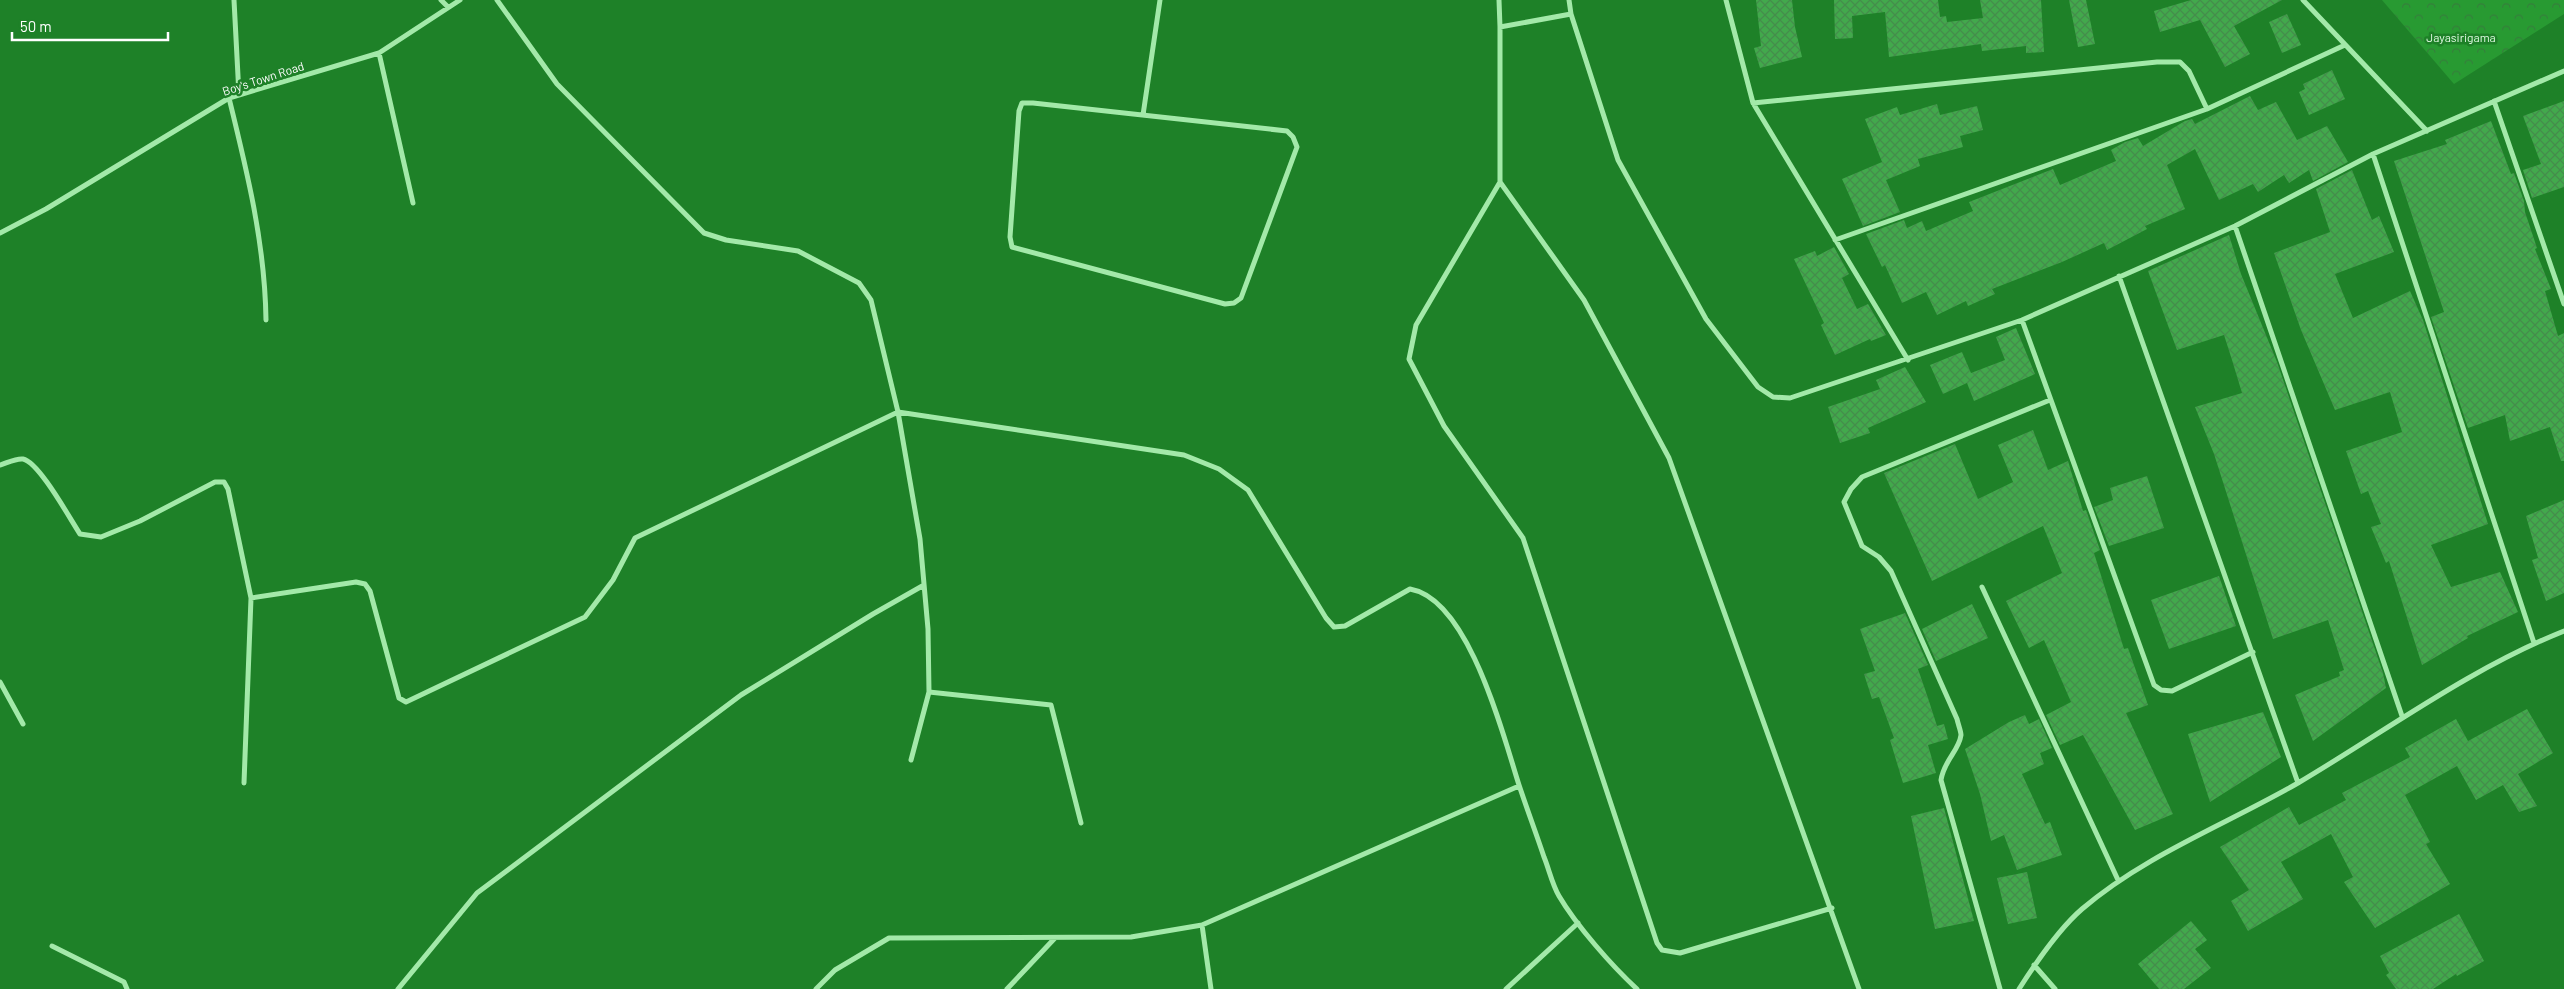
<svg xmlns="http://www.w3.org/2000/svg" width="2564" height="989" viewBox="0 0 2564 989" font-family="Barlow,sans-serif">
	<defs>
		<pattern id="forest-crowns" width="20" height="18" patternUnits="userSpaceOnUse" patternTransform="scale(1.25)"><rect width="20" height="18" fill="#289a32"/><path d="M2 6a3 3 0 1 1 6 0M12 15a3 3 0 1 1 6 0" fill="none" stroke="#357f3b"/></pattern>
		<pattern id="building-cross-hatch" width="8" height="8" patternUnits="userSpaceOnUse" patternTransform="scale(1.25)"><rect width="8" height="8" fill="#42a94c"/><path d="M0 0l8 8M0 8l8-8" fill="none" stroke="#458d4c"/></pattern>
	</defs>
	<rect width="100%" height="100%" fill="#1e8128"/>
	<path fill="url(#forest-crowns)" d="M2382,0H2564V14L2454,84Z"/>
	<path fill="url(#building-cross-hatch)" d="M1756,0H1792L1795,27L1802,57L1760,68L1754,48L1761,46Z
		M1834,0H1938L1940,17L1946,16L1947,22L1983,18L1980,0H2041L2044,52L2026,53V46L1982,51L1981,44L1889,57L1885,12L1852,16L1853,38L1835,39Z
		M2069,0H2086L2095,44L2078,47Z
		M2191,0H2282L2234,26L2250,54L2225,67L2200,20L2160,32L2154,11Z
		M2287,14L2301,45L2282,53L2269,22Z
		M2332,70L2345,99L2309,115L2299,92L2305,89L2303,84Z
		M2250,96L2258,110L2276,102L2297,140L2327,126L2348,162L2313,181L2309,170L2289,183L2284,175L2258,192L2253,184L2219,200L2195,149L2167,165L2185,209L2145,226L2147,229L2107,250L2104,243L2062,262L1992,289L1995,294L1968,306L1966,301L1937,315L1926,292L1902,303L1885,265L1882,267L1866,234L1904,220L1907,228L1922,221L1926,231L1973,211L1969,202L2053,169L2060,185L2116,161L2111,150L2125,142L2138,138L2143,146L2185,121L2192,119L2195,124Z
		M2564,101V187L2532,198L2523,170L2541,164L2523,116Z
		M1937,104L1940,115L1977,106L1983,130L1960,136L1963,147L1918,159L1920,166L1886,180L1900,212L1863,226L1842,179L1882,162L1865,119L1897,107L1900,115Z
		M2491,121L2511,174L2514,173L2524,201L2525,212L2537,248L2535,249L2551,289L2545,291L2558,336L2564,333V461H2561L2550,427L2510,441L2505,415L2468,428L2431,317L2444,312L2394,161L2447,144L2445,140Z
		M2352,170L2372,220L2379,216L2394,252L2335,274L2353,318L2410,291L2423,320L2488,524L2431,545L2451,587L2500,572L2518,612L2467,636L2468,638L2422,665L2389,561L2386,563L2371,527L2381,524L2368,491L2361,494L2346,451L2402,432L2390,392L2335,410L2301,330L2274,253L2330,232L2316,189Z
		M2229,235L2241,274L2277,362L2383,673L2386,688L2313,741L2295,695L2340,676L2339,672L2344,670L2328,620L2273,639L2214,454L2195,407L2242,393L2232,360L2224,335L2177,350L2148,271Z
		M1834,247L1849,274L1842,278L1857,309L1868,304L1886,335L1871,341L1870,339L1835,355L1821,325L1824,323L1794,259L1815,251L1817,256Z
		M2016,328L2035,374L1974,401L1967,383L1943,394L1930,365L1962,352L1971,373L2005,360L1996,337Z
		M1905,367L1926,402L1868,428L1870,433L1840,443L1828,407L1880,389L1876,380Z
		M2033,430L2048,470L2068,461L2083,511L2086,510L2100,550L2094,553L2124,649L2128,648L2148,705L2126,713L2173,814L2135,830L2083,735L2060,745L2046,715L2071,702L2044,640L2029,648L2006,601L2062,573L2043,526L1932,581L1884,473L1955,444L1978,499L2013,482L1998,445Z
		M2147,476L2164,528L2109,546L2094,507L2113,500L2110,488Z
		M2564,500V593L2546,601L2532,560L2538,558L2526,516Z
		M2219,576L2236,626L2169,649L2151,600Z
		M1972,604L1988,638L1936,661L1922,629Z
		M1905,613L1928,665L1918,669L1928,698L1937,726L1944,724L1948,739L1928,745L1936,773L1903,783L1890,740L1894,738L1879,697L1872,699L1864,674L1875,671L1860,629Z
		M2527,709L2553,753L2518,774L2537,806L2519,812L2503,785L2476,800L2457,766L2405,795L2430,842L2426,844L2450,884L2375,928L2344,882L2353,877L2331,834L2281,862L2303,899L2248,931L2231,901L2249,890L2220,847L2289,807L2299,825L2346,800L2342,793L2410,757L2405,748L2456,719L2468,741Z
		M2263,712L2281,757L2210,802L2188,734Z
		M2025,715L2029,724L2039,719L2052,748L2040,753L2044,764L2022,774L2045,824L2050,822L2062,855L2017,870L2004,835L1991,841L1980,794L1965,749L2009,722Z
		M1944,808L1974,921L1935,929L1911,816Z
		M2027,872L2037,918L2008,924L1997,878Z
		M2459,914L2484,961L2457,976L2456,974L2433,989H2396L2386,975L2389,973L2380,956Z
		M2191,921L2207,940L2195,949L2211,968L2184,989H2159L2138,964Z"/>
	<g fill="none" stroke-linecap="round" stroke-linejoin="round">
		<path stroke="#a3e9a9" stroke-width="5" d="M234,0L239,95
			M441,0L448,7
			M497,0L557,84L704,233L726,240L798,251L859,283L871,300L898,412L1184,455L1219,469L1248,490L1326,618L1334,627L1345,626L1410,589C1469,599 1503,735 1519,785C1527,809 1536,833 1544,857C1549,869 1552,884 1559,896C1576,925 1612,966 1637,989
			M1499,0L1500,27
			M1569,0L1571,14
			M1726,0L1753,103L1908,360
			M2303,0L2427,131
			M379,53L413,203
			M229,98C247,171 265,244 266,320
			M2494,101L2564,304
			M1022,103H1033L1287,131L1293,137L1297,147L1241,298L1234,303L1225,304L1012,247L1010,237L1019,111Z
			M1753,103L2157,62H2180L2189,71L2207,109
			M1143,115L1160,0
			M2373,154L2534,643
			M1500,182L1416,325L1409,359L1444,426L1523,538L1657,943L1662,950L1680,953L1832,908
			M2235,226L2402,716
			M0,233L46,209L229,98L379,53L460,0
			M1835,240L2207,109L2345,45
			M2119,276L2298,783
			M2022,320L2154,685L2161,690L2172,691L2253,652
			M0,465C7,463 16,458 23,459C39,462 70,519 80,534L101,537L140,521L215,482H224L228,489L251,598L356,582L365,584L370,591L399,698L406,702L585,617L613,580L635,538L898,412L920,539L928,629L929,692L911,760
			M1982,587L2118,880
			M0,682L23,724
			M929,692L1051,705L1081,823
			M244,783L251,598
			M1202,925L1211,989
			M52,946L124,982L127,989
			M2034,965L2055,989
			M398,989L477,893L741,695L873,614L924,585
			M816,989L835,970L889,938L1131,937L1202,925L1519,786
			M1007,989L1055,938
			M1506,989L1578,923
			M1859,989L1669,458L1584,300L1500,182V27L1571,14L1618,160L1706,319L1758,387L1773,397L1790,398L2022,320L2235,226L2373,154L2564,71
			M2000,989L1941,780C1944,760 1959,751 1961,735C1961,731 1958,724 1957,719L1891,571L1879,557L1862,546L1844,502L1851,489L1862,477L2050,400
			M2019,989C2035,964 2060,928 2082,909C2145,855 2227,824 2298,783C2386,731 2469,669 2564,631"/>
	</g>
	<g text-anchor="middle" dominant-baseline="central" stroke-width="5" stroke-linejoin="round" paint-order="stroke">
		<g font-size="12" fill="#e1fbe3" stroke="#1e8128">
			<text x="2461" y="37">Jayasirigama</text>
		</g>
		<g font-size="12" fill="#fff" stroke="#1e8128">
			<text transform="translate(263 78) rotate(-18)">Boy's Town Road</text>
		</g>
	</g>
	<path d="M12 32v8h156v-8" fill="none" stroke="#ffffff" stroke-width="2.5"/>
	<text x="20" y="32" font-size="15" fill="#ffffff" stroke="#1e8128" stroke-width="4" paint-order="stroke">50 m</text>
</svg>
